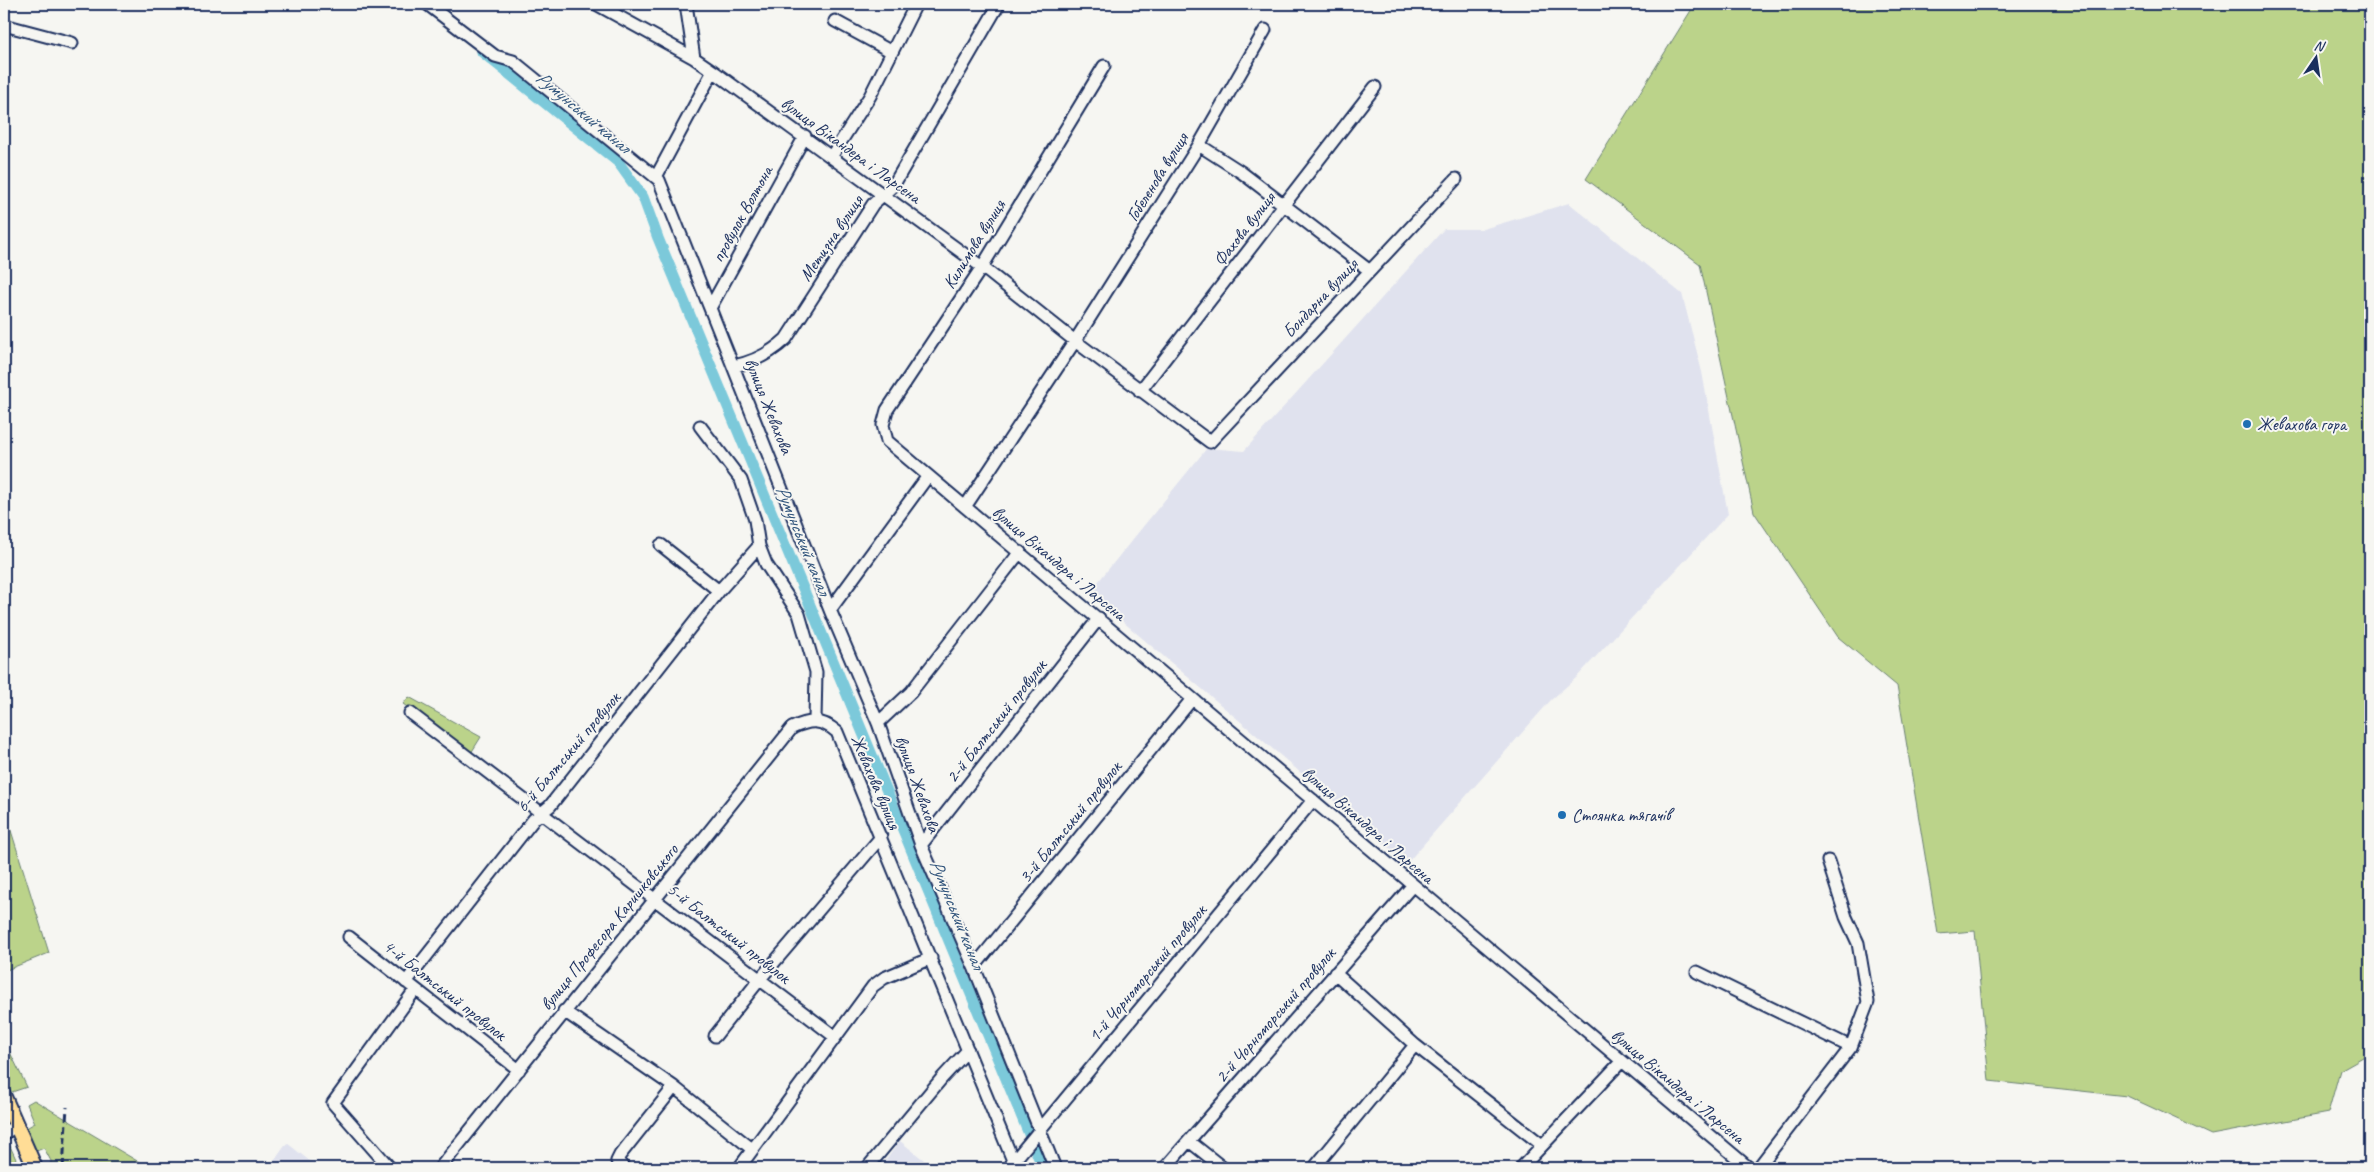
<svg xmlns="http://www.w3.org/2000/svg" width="2374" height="1172" viewBox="0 0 2374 1172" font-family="Caveat,sans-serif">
	<rect width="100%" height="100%" fill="#f6f6f2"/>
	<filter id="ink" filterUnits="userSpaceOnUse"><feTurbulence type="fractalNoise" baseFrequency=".02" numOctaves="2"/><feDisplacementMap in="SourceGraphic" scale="10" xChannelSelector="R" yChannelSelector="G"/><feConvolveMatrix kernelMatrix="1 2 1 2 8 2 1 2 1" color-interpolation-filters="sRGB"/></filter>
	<g filter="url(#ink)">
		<path fill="#e0e2ee" d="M1569,203L1682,294L1702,372L1728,514L1576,678L1551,700L1407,863L1089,593L1207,448L1244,451L1444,229H1483Z
			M900,1141L934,1168H880Z
			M287,1143L306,1158L319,1168H269Z"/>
		<path fill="#bbd38a" stroke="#6b8174" d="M1695,4H2370V1053L2340,1070L2328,1113L2211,1135L2127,1096L1989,1081L1975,931L1938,934L1897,686L1838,637L1754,512L1700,264L1586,179Z
			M409,697L481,737L471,753L403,704Z
			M4,808L49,953L4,971Z
			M4,1040L27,1087L6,1094L4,1088Z
			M34,1100L149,1168H50L51,1161L44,1148L31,1153L21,1131L35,1123L27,1104Z
			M4,1133L20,1168H4Z"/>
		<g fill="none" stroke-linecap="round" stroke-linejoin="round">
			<path stroke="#7cc9da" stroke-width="11" d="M482,52L618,162L643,197L658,238L1043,1168"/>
			<defs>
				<path id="minor" d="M427,4L495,56L513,61L659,180L830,610L878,723L921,845L974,967L1055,1168
					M596,4L694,58L713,71L982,267L1075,341L1210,442L1456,179
					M686,4L694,58
					M835,21L892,52
					M4,25L72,43
					M1104,66L982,267L887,410L883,425L887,441L1749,1168
					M1199,145L1241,172L1370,271
					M831,157L870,96L916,4
					M656,177L713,71
					M710,308L805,136
					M734,366C753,362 771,353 786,339L873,204L893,186L999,4
					M1140,391L1375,87
					M700,426L741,480L755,520L759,546L766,564L799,614L816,672L815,720
					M965,507L1075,341L1199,145L1265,30
					M661,545L719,591
					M830,610L928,476
					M410,713L834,1036
					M878,723L911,692L1020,552
					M921,845L1099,618
					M349,937L519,1070
					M974,967L1192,699
					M1697,972L1851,1047
					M1335,973L1415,1045L1542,1145
					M406,982L534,819L550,806L719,591L759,546
					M564,1011L674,1087L752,1149
					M715,1036L760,979L881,837
					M4,1134L16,1125
					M1189,1141L1223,1168
					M1009,1167L1313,800
					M390,1168L333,1103L415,990
					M440,1168L792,728C809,720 821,718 837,732L1016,1168
					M624,1168L617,1161L620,1155L674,1087
					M739,1168L873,986L884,978L931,958
					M867,1168L942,1078L968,1050
					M1165,1168L1412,886
					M1314,1168L1415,1045
					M1521,1168L1621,1062
					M1758,1168L1851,1047L1868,1002L1858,943L1846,917L1828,861"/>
				<path id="major" d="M4,1097L35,1168"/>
			</defs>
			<use href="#minor" stroke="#1b2f5e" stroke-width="15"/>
			<use href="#major" stroke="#1b2f5e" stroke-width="18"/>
			<use href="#minor" stroke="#f6f6f2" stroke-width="11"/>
			<use href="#major" stroke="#ffdd96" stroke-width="14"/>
			<path stroke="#1b2f5e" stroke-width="3" stroke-dasharray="8 4" stroke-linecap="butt" d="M63,1168L67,1107"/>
		</g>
	</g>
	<g fill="#1f6fb2" stroke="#f6f6f2" stroke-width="2">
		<circle cx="2247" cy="424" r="5"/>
		<circle cx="1562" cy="815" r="5"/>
	</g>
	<g text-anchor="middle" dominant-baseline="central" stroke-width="4" stroke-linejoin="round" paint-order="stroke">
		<g font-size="18" fill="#1b2f5e" stroke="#f6f6f2">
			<text transform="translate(851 150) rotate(36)">вулиця Вікандера і Ларсена</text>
			<text transform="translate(1157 177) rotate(-58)">Гобеленова вулиця</text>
			<text transform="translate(742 214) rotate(-61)">провулок Волтона</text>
			<text transform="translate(1244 229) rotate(-52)">Фахова вулиця</text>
			<text transform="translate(831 238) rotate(-56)">Метизна вулиця</text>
			<text transform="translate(974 244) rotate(-58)">Килимова вулиця</text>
			<text transform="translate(1320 298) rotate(-47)">Бондарна вулиця</text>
			<text transform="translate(769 406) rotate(68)">вулиця Жевахова</text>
			<text transform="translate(1059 563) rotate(40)">вулиця Вікандера і Ларсена</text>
			<text transform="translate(996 721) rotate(-52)">2-й Балтський провулок</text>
			<text transform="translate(568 752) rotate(-50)">6-й Балтський провулок</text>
			<text transform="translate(876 782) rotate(67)">Жевахова вулиця</text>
			<text transform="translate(918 784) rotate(70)">вулиця Жевахова</text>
			<text transform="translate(1070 822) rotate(-51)">3-й Балтський провулок</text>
			<text transform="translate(1368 825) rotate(41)">вулиця Вікандера і Ларсена</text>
			<text transform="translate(609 927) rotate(-51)">вулиця Професора Каришковського</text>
			<text transform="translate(729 933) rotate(38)">5-й Балтський провулок</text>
			<text transform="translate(1147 973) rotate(-50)">1-й Чорноморський провулок</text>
			<text transform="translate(445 990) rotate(38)">4-й Балтський провулок</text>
			<text transform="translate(1275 1015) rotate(-49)">2-й Чорноморський провулок</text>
			<text transform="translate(1678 1086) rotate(40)">вулиця Вікандера і Ларсена</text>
		</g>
		<g font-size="18" fill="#1b2f5e" stroke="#f6f6f2" text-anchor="start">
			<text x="2257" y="424">Жевахова гора</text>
			<text x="1572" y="815">Стоянка тягачів</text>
		</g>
		<g font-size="19" font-style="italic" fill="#33567d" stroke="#f6f6f2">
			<text transform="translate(583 112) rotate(40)">Румунський канал</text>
			<text transform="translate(803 540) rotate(68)">Румунський канал</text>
			<text transform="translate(957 914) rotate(68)">Румунський канал</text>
		</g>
	</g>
	<rect width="2374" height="1172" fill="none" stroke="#f6f6f2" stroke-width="20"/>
	<rect x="10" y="10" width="2354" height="1152" fill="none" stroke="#1b2f5e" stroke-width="2" filter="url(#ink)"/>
	<g transform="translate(2316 58) rotate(13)" stroke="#f6f6f2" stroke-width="4" paint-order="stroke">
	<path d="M0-4L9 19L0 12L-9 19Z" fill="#1b2f5e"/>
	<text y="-8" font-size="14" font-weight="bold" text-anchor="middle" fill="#1b2f5e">N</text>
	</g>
</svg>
